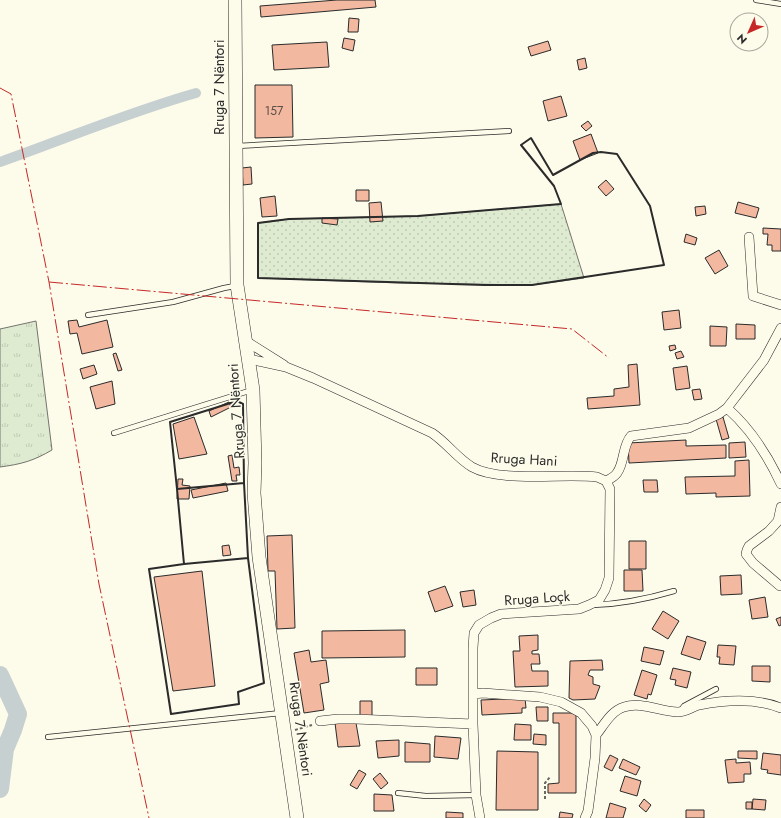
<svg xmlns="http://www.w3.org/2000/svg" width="781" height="818" viewBox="0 0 781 818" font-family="Jost,sans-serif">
	<defs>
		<pattern id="grass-tufts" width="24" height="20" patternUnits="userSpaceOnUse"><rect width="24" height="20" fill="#deebd1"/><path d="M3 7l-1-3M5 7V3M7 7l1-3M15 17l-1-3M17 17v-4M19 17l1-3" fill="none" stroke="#bfcab4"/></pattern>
		<pattern id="garden-dots" width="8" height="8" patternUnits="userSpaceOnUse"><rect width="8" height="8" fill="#deebd1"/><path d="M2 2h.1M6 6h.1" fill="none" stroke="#bfcab4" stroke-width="1.8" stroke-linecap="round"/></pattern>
	</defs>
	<rect width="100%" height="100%" fill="#fdfbea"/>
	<path fill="url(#grass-tufts)" stroke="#74746e" d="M36,321L52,450C33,461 22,464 0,467V329Z"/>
	<path fill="url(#garden-dots)" stroke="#74746e" d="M561,204L584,278L532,285L400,283L258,278V223L289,219L418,216Z"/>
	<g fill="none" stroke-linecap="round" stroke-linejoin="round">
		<path stroke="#c7d0d0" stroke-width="10" d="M0,162C65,139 129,112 196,93"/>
		<path stroke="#c7d0d0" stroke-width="18" d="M0,675L18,714L13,730L5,749L0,789"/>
	</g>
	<path fill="#f2b8a0" stroke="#2b2b2b" d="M337,0H375L376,7L261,17L260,6Z
		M349,18L359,19L358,32H348Z
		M344,38L355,40L353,51L342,48Z
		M548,41L551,50L531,56L528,47Z
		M327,42L329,67L274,70L272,45Z
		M585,58L587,68L579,70L577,60Z
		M255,85H292L293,137L255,138Z
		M561,96L567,116L548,121L543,101Z
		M588,121L592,126L586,131L581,126Z
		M591,134L598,153L580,160L573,141Z
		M251,167L252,184L243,185L242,168Z
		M606,180L614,189L606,196L598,187Z
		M356,190H369V201H356Z
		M275,196L277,216L262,217L260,198Z
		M381,202L383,221L370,222L369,203Z
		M738,202L759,208L756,218L735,213Z
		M705,206L706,214L696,216L695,207Z
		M322,218L338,219L337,225L322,223Z
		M763,228L781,229V251H772V245H767L768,234H763Z
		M686,234L697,238L695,245L684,242Z
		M719,250L728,266L715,274L705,258Z
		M679,310L681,328L664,330L662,312Z
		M77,320L79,327L107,320L113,347L82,354L77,333L70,334L68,321Z
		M736,324L755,325V339H736Z
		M710,326L727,327L726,346H710Z
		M675,345L676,349L670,351L669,346Z
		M681,351L684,357L677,359L675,353Z
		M116,353L122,370L118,371L113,354Z
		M637,364L640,405L588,409L587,398L614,396V389L629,387L628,365Z
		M94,365L97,374L83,379L80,369Z
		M687,366L690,388L676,390L673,368Z
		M112,381L115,404L96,409L90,387Z
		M700,389L702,399L694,400L692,390Z
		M229,402L231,407L211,417L209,411Z
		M194,417L207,454L179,459L173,424Z
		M723,417L729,438L722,440L716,419Z
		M686,440V446L726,445V458L629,463L628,443Z
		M745,442L746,457L729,458V443Z
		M232,455L234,468L239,467L240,475H236L237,481H232L228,456Z
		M749,460L750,496L716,497V493L686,494L685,477L735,476V461Z
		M178,479H183L182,485L190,486L189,499H177Z
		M643,480H657L658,492H644Z
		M226,483L228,491L193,498L191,490Z
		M292,535L295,628L277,629L275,571H268L267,536Z
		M629,541H646V569H629Z
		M229,545L231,555L223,556L222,546Z
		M624,570H642L643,591H624Z
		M202,571L215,686L173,691L154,577Z
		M741,575L742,594L721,595L720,576Z
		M445,586L453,606L435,612L428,592Z
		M474,590L476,605L463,607L460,592Z
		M765,597L768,617L752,619L749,600Z
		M663,611L679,621L668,639L652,629Z
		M781,617V625L779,626L776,619Z
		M405,630V657L322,658V631Z
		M538,635V650L532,651V654H539L540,664H531L532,671H548V686L515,687L513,651H520L519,636Z
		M687,636L706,642L700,660L681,654Z
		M718,645L736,646L734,665L719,664L720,657H717Z
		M644,647L664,651L660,665L641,661Z
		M309,650L311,662L326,660L329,682L320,684L324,710L304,713L294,653Z
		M602,660L603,670H590L588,675L593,677V684L600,686L595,699L573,700L569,698L570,661Z
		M752,666H770V682L752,681Z
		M416,668H437V685H416Z
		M673,668L691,672L687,688L675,685L676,680L670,679Z
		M642,670L657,675L651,695L648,694L647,699L634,695Z
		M525,698L526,708H522V713L482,715L481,700Z
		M360,701H372V716H360Z
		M536,707H548V721H537Z
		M553,713H576V793H548V784L559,783V723H553Z
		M335,723H356L360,746L338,747Z
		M515,724L531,725V740H514Z
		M534,734L546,735V745L533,744Z
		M435,736L461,738L458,759L434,757Z
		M399,740V756L378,758L376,741Z
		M405,742L430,744V762H405Z
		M497,751L538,752V810H496Z
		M738,751H757V759L738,758Z
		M763,753L781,755V775L767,773L768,770L761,769Z
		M610,755L618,759L612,771L604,767Z
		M623,759L640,767L636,775L619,768Z
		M736,759V763L750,762L751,774H744V782L728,783L725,760Z
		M359,770L366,774L357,789L350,785Z
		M380,773L388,783L381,789L373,779Z
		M625,776L641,781L637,796L620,791Z
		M374,794L392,795L394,811H374Z
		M644,799L651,805L646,812L639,806Z
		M753,799L766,800L765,810L752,809Z
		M746,802H752V809H746Z
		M610,803L626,808L623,818H606Z
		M686,810H704V818H686Z
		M446,812L463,813V818H446Z
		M560,812L573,814L572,818H559Z"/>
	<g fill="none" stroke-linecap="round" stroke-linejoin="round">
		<defs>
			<path id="service" d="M756,0L781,4
				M237,146L509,131
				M88,315L173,302L224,288L235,286
				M114,433L252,390
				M593,605C621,604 647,599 674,591
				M680,711L684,706L716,689
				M48,737L281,713
				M398,793L426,796L476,795"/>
			<path id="minor" d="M749,237L753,296L781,305
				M246,341L284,365
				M249,359L286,367L313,378L432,433C447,443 457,458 472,467C500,483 564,473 597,477L606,481L610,489L609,578L605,590L599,600L589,605L579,609L501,614L491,618L479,625L474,633L473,648V724L476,795L480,818
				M727,408C751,429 768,456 781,484
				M606,481C610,479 615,476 617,473C625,462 622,446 631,436L689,428L719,414L727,408L764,360L781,328
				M780,586L753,563L746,554L747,550L749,546L769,531L778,521L781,507
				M473,694L483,693L540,697L561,702L581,713L592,726L596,735L595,758L588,811L585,818
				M320,721L338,719H355L473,724
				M596,735C604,725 611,711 624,707C641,701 661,712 678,712C685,712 692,707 699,705C725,700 756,698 781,708"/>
			<path id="secondary" d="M235,0L237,285L253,390L255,463L254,493L259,557L297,818"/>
		</defs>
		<use href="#service" stroke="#2b2b2b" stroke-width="6"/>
		<use href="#minor" stroke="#2b2b2b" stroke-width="10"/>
		<use href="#secondary" stroke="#2b2b2b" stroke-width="14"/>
		<path stroke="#6a6964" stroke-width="2" stroke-dasharray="3 2" stroke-linecap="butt" d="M295,730L312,725
			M545,799V783L550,777"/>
		<use href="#service" stroke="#fdfbea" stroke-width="4.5"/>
		<use href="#minor" stroke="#fdfbea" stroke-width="9"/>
		<use href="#secondary" stroke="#fdfbea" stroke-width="13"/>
		<path stroke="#2b2b2b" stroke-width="2" d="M531,138L553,175L593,153L601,152L617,154L650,206L664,265L532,285H484L258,278V223L289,219L418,216L561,204L554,186L521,145Z
			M237,401L243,404L244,483L177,489L170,422Z
			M244,483L248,558L184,564L177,489Z
			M248,558L264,683L238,692L239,704L171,714L149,569L184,564Z"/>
		<path stroke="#c62828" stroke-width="1" stroke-dasharray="14 3 2 3" stroke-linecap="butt" d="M0,88L11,94L49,282L99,584L149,818
			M49,282L572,329L609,358"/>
	</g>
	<g text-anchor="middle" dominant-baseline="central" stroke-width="3" stroke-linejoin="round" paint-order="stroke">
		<g font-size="12" fill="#5d4e48">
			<text x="274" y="111">157</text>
		</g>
		<g font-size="14" fill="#2b2b2b" stroke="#fdfbea">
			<text transform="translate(219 87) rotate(-90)">Rruga 7 Nëntori</text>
			<text transform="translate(236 411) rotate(-94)">Rruga 7 Nëntori</text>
			<text transform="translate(524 459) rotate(3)">Rruga Hani</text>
			<text transform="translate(537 598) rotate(-4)">Rruga Loçk</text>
			<text transform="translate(301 729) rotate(82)">Rruga 7 Nëntori</text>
		</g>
	</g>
	<g transform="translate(749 32) rotate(225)"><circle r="19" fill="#fdfbea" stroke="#a9a89e"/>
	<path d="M0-3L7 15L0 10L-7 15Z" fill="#c62828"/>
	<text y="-6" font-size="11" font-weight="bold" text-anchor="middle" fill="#2b2b2b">N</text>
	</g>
</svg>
